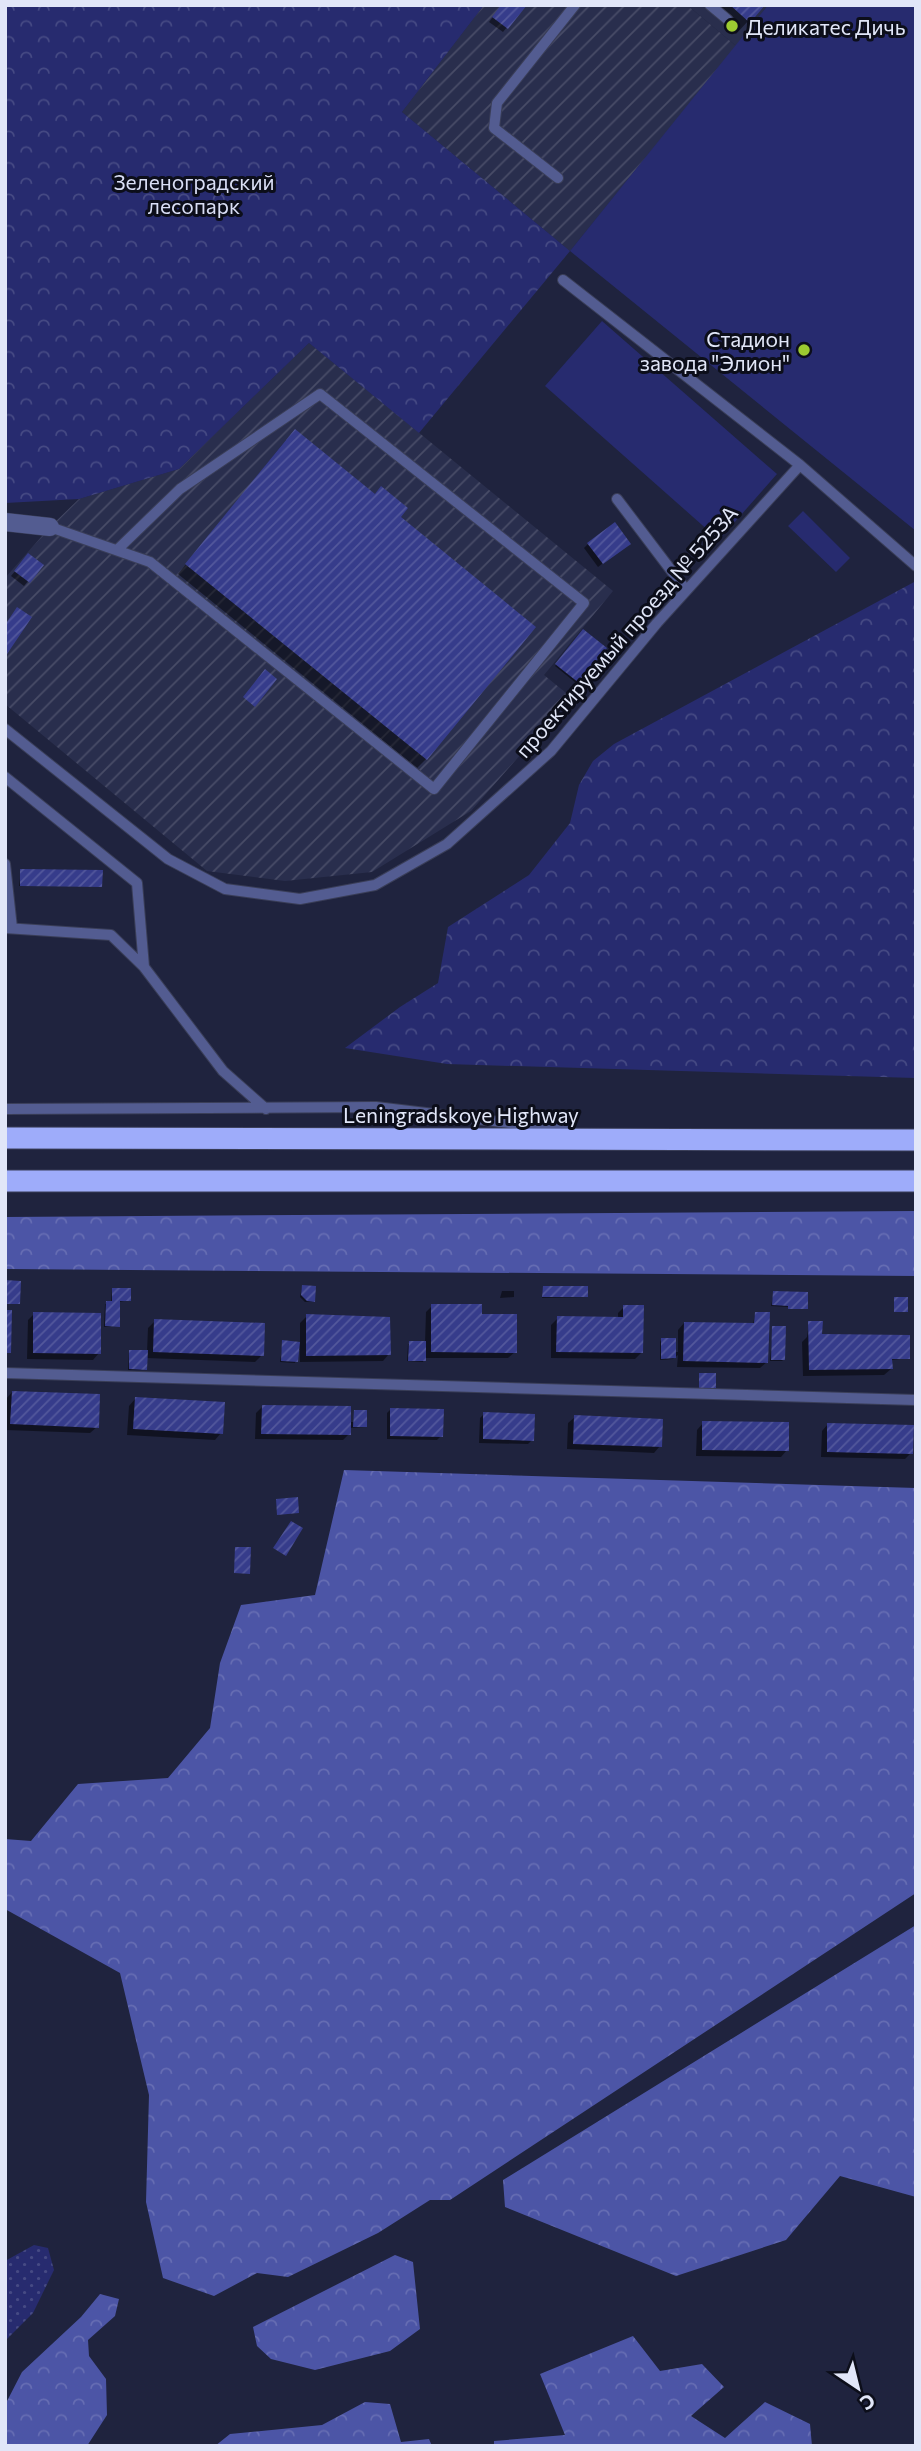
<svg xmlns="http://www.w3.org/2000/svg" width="921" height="2451" viewBox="0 0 921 2451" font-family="Commissioner,sans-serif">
	<defs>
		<pattern id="industrial-furrows" width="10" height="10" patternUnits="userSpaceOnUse" patternTransform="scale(1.75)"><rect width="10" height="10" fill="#292e4d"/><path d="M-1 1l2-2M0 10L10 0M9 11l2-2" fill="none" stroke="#484c67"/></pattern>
		<pattern id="grass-dots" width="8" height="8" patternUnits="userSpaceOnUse" patternTransform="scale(1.75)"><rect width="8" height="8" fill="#272b6f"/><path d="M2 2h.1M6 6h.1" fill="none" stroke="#464a84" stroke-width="1.8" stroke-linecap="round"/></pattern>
		<pattern id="forest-crowns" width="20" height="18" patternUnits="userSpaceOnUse" patternTransform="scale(1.75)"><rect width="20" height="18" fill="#4c55a6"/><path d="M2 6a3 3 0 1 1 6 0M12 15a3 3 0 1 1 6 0" fill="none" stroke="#666db3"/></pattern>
		<pattern id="park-crowns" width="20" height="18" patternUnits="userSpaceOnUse" patternTransform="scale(1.75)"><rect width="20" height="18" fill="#272b6f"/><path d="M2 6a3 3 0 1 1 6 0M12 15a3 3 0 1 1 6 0" fill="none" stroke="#464a84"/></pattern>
		<pattern id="building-hatch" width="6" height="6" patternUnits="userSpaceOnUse" patternTransform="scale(1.75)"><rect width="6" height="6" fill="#363c8b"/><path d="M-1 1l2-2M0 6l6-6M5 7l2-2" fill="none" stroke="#53589c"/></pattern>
	</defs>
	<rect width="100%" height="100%" fill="#1f233e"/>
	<path fill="#292e4d" d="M687,5H768L736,46Z"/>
	<path fill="url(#industrial-furrows)" d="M484,5H687L736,46L570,251L402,112Z
		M309,343L613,591L544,675L571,697L471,811L372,872L285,881L207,871L5,704V578L50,527L79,499L179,469Z"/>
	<path fill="url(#grass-dots)" d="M34,2245L48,2248L54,2270L33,2313L5,2341V2261Z"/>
	<path fill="url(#forest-crowns)" d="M916,1211V1276L5,1269V1217Z
		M344,1470L916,1488V1893L450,2200H430L378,2233L288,2277L257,2273L214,2296L163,2278L146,2202L149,2095L120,1973L5,1909V1839L31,1841L78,1784L168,1778L210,1728L220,1663L241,1605L315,1595Z
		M916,1925V2197L840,2176L786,2240L676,2276L505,2207L503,2180Z
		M395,2255L413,2262L420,2329L390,2351L315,2370L271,2359L257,2346L253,2327Z
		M100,2294L119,2299L115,2316L88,2340L89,2356L106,2379L107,2415L87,2446H5V2405L22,2372L81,2317Z
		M633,2336L660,2371L702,2364L724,2387L691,2416L725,2438L765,2402L810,2424L812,2446H494V2441L565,2435L540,2374Z
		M365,2402L390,2404L401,2442L429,2439L432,2446H215L230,2434L322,2425Z"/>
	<path fill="url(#park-crowns)" d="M5,5H484L402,112L570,251L419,433L309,343L179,469L79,499L5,503Z
		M916,581V1078L447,1064L345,1048L400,1007L438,983L448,927L529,875L570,823L579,785L593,761L614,744Z"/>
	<path fill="#272b6f" d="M768,5H916V531L570,251Z
		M602,321L777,474L719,540L545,386Z
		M803,511L850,558L836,572L788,526Z"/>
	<path fill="#0007" d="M502,5H525L503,32L489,22Z
		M702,5H763L736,34Z
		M286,440L399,518L426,759L417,768L178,574Z
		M588,544L624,547L598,567L584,548Z
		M25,559L41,565L24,586L11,576Z
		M583,631L605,648L576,683L555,666Z
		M21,871L101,886H19Z
		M302,1287L313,1301L312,1302H305L300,1297Z
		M543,1288L586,1297L542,1298Z
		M112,1290L129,1300L119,1302L118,1326L104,1327L105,1304L111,1302Z
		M502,1291H514V1297L500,1298Z
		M774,1292L806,1308L788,1309V1307L771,1306Z
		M432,1306L480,1316L515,1352L508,1358H424L423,1362L407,1361L408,1344L425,1343L426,1312Z
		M624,1307L641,1353L635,1359L551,1358V1325L558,1318L618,1319V1313Z
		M755,1313L767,1362L760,1368L677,1367L678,1355L673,1359L660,1360V1342L661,1340L674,1352H678V1330L684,1323L753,1325Z
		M34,1314L99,1353L93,1360L27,1359L28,1320Z
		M307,1316L389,1354L383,1361L300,1362V1350H297L295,1363L280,1362L283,1342L300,1344V1323Z
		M155,1321L262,1355L255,1362L146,1358L144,1370H128L129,1353L147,1352L148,1328Z
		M809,1323L820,1336L908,1358L891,1360V1369L884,1375L803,1376L802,1342L807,1337Z
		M773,1327L783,1360L782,1361H770Z
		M12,1392L97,1427L90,1433L5,1430L6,1399Z
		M135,1399L221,1433L215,1440L127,1435L129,1406Z
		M262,1407L349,1422H353L355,1412L365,1427L349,1428V1434L343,1440L255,1439L256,1413Z
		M391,1409L441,1436L437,1440L387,1439V1413Z
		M484,1414L532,1440L528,1444L479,1443L480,1418Z
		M575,1417L660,1446L654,1453L567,1449L568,1423Z
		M703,1423L787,1450L781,1457L696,1456L697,1430Z
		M828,1424L911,1453L905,1459L821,1457L822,1431Z"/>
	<path fill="url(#building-hatch)" d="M501,5H527L508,29L492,17Z
		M730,5H765L750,23Z
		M295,429L375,494L381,486L408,508L401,517L536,627L427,760L185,564Z
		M615,522L631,544L603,564L587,543Z
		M28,553L44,565L30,583L14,571Z
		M17,607L32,617L5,657V625Z
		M583,629L607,648L579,683L555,664Z
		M265,669L277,679L255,707L243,697Z
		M20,869L103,870L102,887L20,886Z
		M5,1280L21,1281L20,1304H5Z
		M302,1285L316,1286L315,1302L307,1301L301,1295Z
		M543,1286H588V1297H542Z
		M112,1288H131V1301H120V1327L105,1326L106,1301H112Z
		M773,1291L808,1292V1309H788V1306L772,1305Z
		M894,1297H908V1312H894Z
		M431,1304H482V1314H517V1353L431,1352Z
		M623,1305H644L643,1353L556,1352L557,1316L623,1317Z
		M5,1310H12L11,1353H5Z
		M33,1312L101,1313V1354L33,1353Z
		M755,1312H770L768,1363L683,1361L684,1322L754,1323Z
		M306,1314L390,1317L391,1355L306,1356Z
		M154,1319L265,1323L264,1356L153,1352Z
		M808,1321H823L822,1334L910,1335V1359H892L893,1369L809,1370Z
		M772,1326H786L785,1360H771Z
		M661,1338H676V1358L661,1359Z
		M282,1340L300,1342L298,1362L281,1361Z
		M409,1341H426V1361H408Z
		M129,1350H148L147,1370L129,1369Z
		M699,1373H716V1388H699Z
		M12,1391L100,1394L99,1428L10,1424Z
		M135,1397L225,1402L223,1434L133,1429Z
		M262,1405L351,1406V1435L261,1434Z
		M390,1408L444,1409L443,1437L390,1436Z
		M354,1410H367V1427H353Z
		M483,1412L535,1414L534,1441L483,1439Z
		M574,1415L663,1419L662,1447L573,1444Z
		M702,1421L789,1422V1451L702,1450Z
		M827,1423L914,1425L913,1454L827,1452Z
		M298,1497L299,1513L277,1515L276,1499Z
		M291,1521L303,1528L286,1556L273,1548Z
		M235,1547H251L250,1574L234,1573Z"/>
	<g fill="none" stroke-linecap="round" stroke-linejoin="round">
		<defs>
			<path id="lane" d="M710,5L728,20
				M558,178L494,128L497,103L575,5
				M563,280L800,465L916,566
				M617,499L686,590
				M50,527L150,562L434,789L584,603L320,394L180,489L117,550
				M5,729L168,859L225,889L300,899L375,885L447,844L551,751L657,623L800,465
				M5,777L137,883L144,967
				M5,864L12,928
				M5,928L111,935L144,967L223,1071L266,1109
				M5,1109L376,1107L568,1130
				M5,1373L916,1400"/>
			<path id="street" d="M5,522L50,527"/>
			<path id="highway" d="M5,1138L916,1140
				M5,1181H916"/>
		</defs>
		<use href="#lane" stroke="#3a3e58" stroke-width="12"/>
		<use href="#street" stroke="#3a3e58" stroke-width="19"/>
		<use href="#highway" stroke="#3a3e58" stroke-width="23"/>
		<use href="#lane" stroke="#535c91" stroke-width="10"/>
		<use href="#street" stroke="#535c91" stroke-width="18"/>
		<use href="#highway" stroke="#9eacfa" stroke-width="21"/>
	</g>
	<g fill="#9cca31" stroke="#0c0e1a" stroke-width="2.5">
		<circle cx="732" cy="26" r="7"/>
		<circle cx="804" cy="350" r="7"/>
	</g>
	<g text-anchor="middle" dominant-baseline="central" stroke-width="6" stroke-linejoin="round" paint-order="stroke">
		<g font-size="21" fill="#e1e6f8" stroke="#0c0e1a" text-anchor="start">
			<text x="746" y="26">Деликатес Дичь</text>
			<text x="790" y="338" text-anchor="end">Стадион<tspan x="790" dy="24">завода "Элион"</tspan></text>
		</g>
		<g font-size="21" fill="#d9def5" stroke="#0c0e1a">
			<text x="194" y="181">Зеленоградский<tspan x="194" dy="24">лесопарк</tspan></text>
		</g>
		<g font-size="21" fill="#e1e6f8" stroke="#0c0e1a">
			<text transform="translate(626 631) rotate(-49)">проектируемый проезд № 5253А</text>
			<text x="461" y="1114">Leningradskoye Highway</text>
		</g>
	</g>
	<rect width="921" height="2451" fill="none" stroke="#e1e6f8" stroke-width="14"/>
	<g transform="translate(858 2388) rotate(145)" stroke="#0c0e1a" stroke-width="5" paint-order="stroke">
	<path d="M0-5L12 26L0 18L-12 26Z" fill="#e1e6f8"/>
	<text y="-10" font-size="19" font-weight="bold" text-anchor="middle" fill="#e1e6f8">С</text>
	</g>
</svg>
